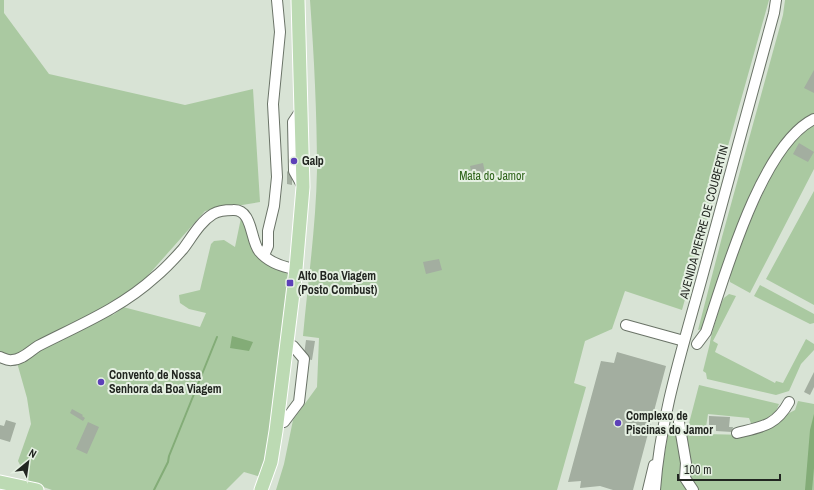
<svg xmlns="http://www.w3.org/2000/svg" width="814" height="490" viewBox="0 0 814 490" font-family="'Archivo Narrow',sans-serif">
	<rect width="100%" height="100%" fill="#d8e3d5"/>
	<path fill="#aac9a1" d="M0,0H4V13L49,74L185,105L253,89L260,202L205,211L112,316L123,307L200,327L206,313L189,309L180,303L179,295L200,290L211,244L214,241L224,240L235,247L241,218L246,221L270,264L288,274C285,339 279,414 261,477L244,472L226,490H52L29,482L18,461L31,424L27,398L16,359L0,357Z
		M310,0H769L682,310L625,291L612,329L585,341L574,383L586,387L557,490H276L284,464L293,420L317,387L319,338L303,336C308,281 316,225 317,170C317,113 314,56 310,0Z
		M785,0H814V117L775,155L702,329L698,330L722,237L783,15Z
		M814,125V169L750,293L730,282C728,265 769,178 780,160C788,147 801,134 814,125Z
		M814,191V305L766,279Z
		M760,285L814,314V323L810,324L754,296Z
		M729,294L736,296L713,341L718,344L715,352L775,383L776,381L783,383L806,339L814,344V350L801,364L789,391L776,395L707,379L706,373L703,371L710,343C710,339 721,301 724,298C726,296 728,295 729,294Z
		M699,385L779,404L774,416L752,426L749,418L708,414L705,434L747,435L795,410L798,401L814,404V490H659L669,428L687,431Z"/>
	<path fill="#83ac77" d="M232,336L253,342L249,351L230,348Z
		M814,414V468L812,490H805L810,430Z"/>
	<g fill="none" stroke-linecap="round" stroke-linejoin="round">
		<path stroke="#83ac77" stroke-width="2" d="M154,490L168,462L169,456L217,337"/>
	</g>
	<path fill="#a3aea0" d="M814,70V93L804,88Z
		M799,143L814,152L808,162L793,154Z
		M483,163L486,177L473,180L470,166Z
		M287,171L292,175V185L287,184Z
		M439,259L442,270L426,274L423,262Z
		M306,340L315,341L312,360L307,359L304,355Z
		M617,352L666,366L633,490H613L600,486L580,488L581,481L568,482L601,361L614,363Z
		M814,372V387L810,395L804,392Z
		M98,378L105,379L104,386L97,385Z
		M72,409L83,415L82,416L85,418L83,421L70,413Z
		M709,416L730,417L729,427H733L732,432L716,431V425H709Z
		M6,420L16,423L10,442L0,439V425L4,426Z
		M88,422L99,427L87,454L76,449Z"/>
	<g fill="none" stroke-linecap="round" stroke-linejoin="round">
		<defs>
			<path id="minor" d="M301,110L293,122L294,171L303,187
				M264,255L268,246V231L274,206L277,177L273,104L280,32L277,0
				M626,325L684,341
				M697,344L706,332C724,278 761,145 814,119
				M0,357C3,358 8,361 12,360C22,360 30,351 38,346C79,325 121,308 155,277C165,269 175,258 183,249C192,237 200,222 213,214C218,211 227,210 233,210C253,209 250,240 259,251C268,262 282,267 296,269
				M284,422L299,402L304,359L293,346
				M679,422L686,463L685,478L693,490
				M737,433C761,427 776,426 789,402
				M648,490L654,465
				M655,490C660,419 682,350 701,281C725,192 750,102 774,13L776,0"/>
			<path id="major" d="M0,482L37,490
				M261,490L271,462L276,431L296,269L303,187L298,0"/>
		</defs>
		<use href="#minor" stroke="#6a7367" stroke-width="12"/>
		<use href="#major" stroke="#fff" stroke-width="15"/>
		<use href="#minor" stroke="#fff" stroke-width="10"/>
		<use href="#major" stroke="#bcdab3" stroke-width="13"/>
	</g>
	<g fill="#5d40b8" stroke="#e5f0e2" stroke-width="1.5">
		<circle cx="294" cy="161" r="4"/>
		<rect x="286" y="279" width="8" height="8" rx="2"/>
		<circle cx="101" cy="382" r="4"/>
		<circle cx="618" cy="423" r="4"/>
	</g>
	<g text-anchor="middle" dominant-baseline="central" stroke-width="4" stroke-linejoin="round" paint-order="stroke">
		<g font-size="12" font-weight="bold" fill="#222621" stroke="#e5f0e2" text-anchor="start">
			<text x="302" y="161">Galp</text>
			<text x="298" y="276">Alto Boa Viagem<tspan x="298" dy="14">(Posto Combust)</tspan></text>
			<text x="109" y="375">Convento de Nossa<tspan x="109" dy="14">Senhora da Boa Viagem</tspan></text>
			<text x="626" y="416">Complexo de<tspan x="626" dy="14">Piscinas do Jamor</tspan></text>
		</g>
		<g font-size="12" fill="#2e631a" stroke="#e5f0e2">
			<text x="492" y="176">Mata do Jamor</text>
		</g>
		<g font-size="12" fill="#222621" stroke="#e5f0e2">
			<text transform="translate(704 222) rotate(-75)">AVENIDA PIERRE DE COUBERTIN</text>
		</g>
	</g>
	<g transform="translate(28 462) rotate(29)" stroke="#e5f0e2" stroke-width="3" paint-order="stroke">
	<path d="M0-3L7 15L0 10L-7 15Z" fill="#222621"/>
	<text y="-6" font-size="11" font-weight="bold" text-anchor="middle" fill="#222621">N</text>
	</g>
	<path d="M678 474v6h102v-6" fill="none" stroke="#222621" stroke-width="2"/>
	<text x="684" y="474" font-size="12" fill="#222621" stroke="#e5f0e2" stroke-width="3" paint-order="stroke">100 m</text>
</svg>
